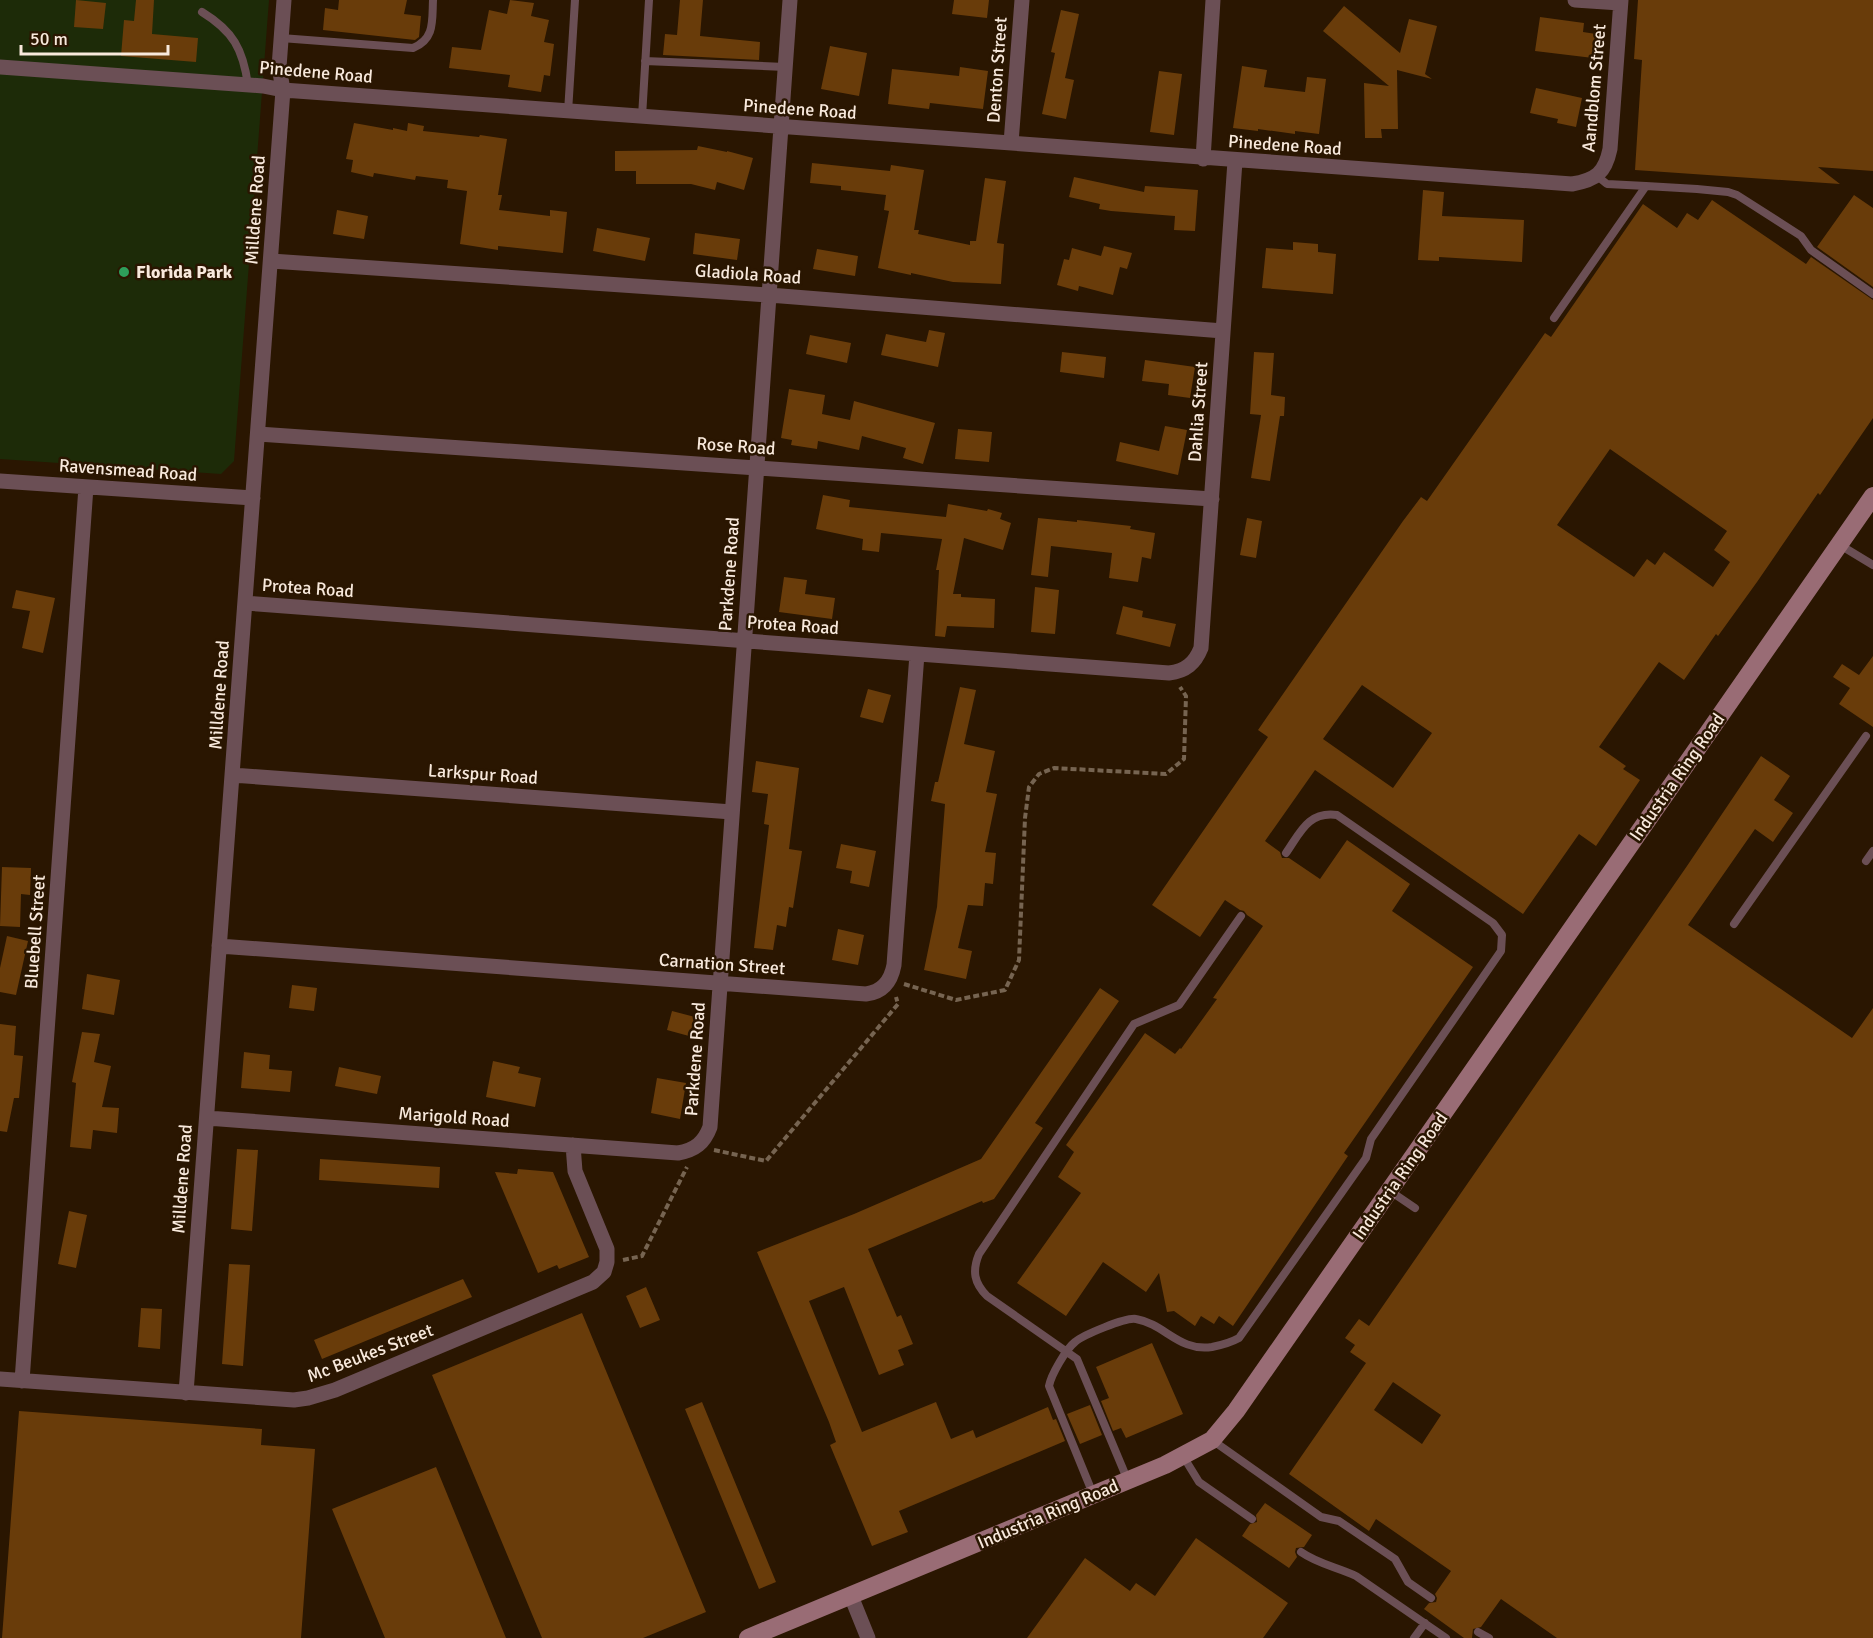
<svg xmlns="http://www.w3.org/2000/svg" width="1873" height="1638" viewBox="0 0 1873 1638" font-family="Signika,sans-serif">
	<rect width="100%" height="100%" fill="#2a1601"/>
	<path fill="#1d2b08" d="M0,0H269L234,461L221,474L0,459Z"/>
	<path fill="#693c0a" fill-rule="evenodd" d="M76,0L106,3L103,29L74,27Z
		M136,0H154L152,34L198,38L196,62L121,56L124,20L134,21Z
		M339,0H407L404,14L421,16L419,37L415,40L323,30L325,8L338,10Z
		M510,0L534,3L531,16L549,20L544,42L554,44L550,76L544,75L541,92L508,87L510,75L449,68L452,47L481,50L489,10L507,14Z
		M680,0H703L700,36L760,42L759,60L663,55L665,34L677,35Z
		M954,0H989L987,18L952,14Z
		M1638,0H1873V171L1818,167L1840,184L1635,170L1642,60L1634,59Z
		M1344,6L1400,53L1409,19L1437,26L1425,74L1432,79L1397,70L1398,129H1381L1382,138H1365L1364,83L1389,86L1323,31Z
		M1061,10L1079,14L1065,78L1074,80L1066,119L1042,114L1055,53L1051,52Z
		M1540,17L1584,23L1583,32L1596,34L1593,58L1535,51Z
		M830,46L867,53L859,96L821,89Z
		M1242,66L1267,70L1264,87L1305,92L1307,77L1326,79L1319,134L1295,131V134L1258,129V131L1233,128Z
		M960,67L988,71L983,109L930,103L929,109L888,104L892,69L959,76Z
		M1159,71L1182,74L1174,135L1150,132Z
		M1536,88L1582,98L1576,127L1557,123L1558,119L1530,113Z
		M354,123L393,130V128L407,131L408,123L424,126L423,131L479,137L480,135L507,139L498,195H502L499,210L550,216V210L567,212L563,253L498,246V250L460,244L467,191L447,188L448,180L416,176L415,180L374,173L373,177L351,172L353,160L346,159Z
		M698,146L727,152V151L753,158L744,190L717,182L715,190L691,184H636V171H615V151L697,150Z
		M812,163L890,171L891,165L924,170L914,230H919L918,234L970,245V241H976L985,178L1006,181L997,243L1004,244L1001,284L953,282L911,273V275L878,268L889,211L884,210L886,195L841,190V186L810,183Z
		M1074,177L1144,192L1145,186L1198,190L1195,231L1174,230L1175,216L1111,211L1099,209L1100,204L1069,197Z
		M1423,190L1444,192L1442,216L1524,220L1522,262L1439,257V261L1418,260Z
		M1854,195L1873,208V287L1817,247Z
		M1712,200L1806,264L1811,257L1873,300V418L1820,495L1818,493L1757,582L1718,636L1716,634L1684,680L1659,662L1599,747L1626,766L1623,769L1640,780L1596,846L1579,834L1523,914L1315,770L1265,841L1280,852L1282,858H1289L1320,879L1347,840L1410,884L1392,911L1473,967L1344,1153L1348,1156L1233,1326L1219,1316L1214,1324L1201,1316L1195,1326L1174,1311L1167,1312L1159,1273L1146,1292L1103,1262L1066,1316L1017,1283L1081,1193L1058,1177L1074,1152L1066,1145L1145,1033L1175,1054L1180,1048L1181,1049L1217,999L1213,998L1263,926L1247,915L1244,911L1240,910L1225,900L1200,937L1152,905L1268,737L1258,730L1403,521L1421,497L1427,501L1545,333L1551,337L1643,204L1677,228L1687,213L1698,220ZM1610,449L1727,531L1714,550L1730,562L1713,587L1664,552L1655,565L1647,559L1634,577L1557,525ZM1362,685L1432,733L1393,788L1323,739Z
		M337,210L368,216L364,239L333,234Z
		M597,228L650,238L645,261L593,251Z
		M695,233L740,239L737,260L693,254Z
		M1293,242L1318,244V252L1336,254L1333,294L1262,288L1266,248L1293,250Z
		M1104,246L1132,253L1127,269L1120,267L1113,295L1079,286L1078,291L1057,285L1064,259L1069,260L1072,248L1101,256Z
		M817,249L858,256L855,276L813,269Z
		M929,330L945,333L938,367L881,355L886,334L926,342Z
		M810,335L851,343L847,363L806,354Z
		M1062,352L1106,357L1104,378L1060,372Z
		M1254,352L1274,353L1271,395L1285,397L1284,416H1280L1270,481L1251,478L1261,415L1250,414Z
		M1145,360L1195,367L1190,398L1168,395L1169,384L1142,381Z
		M789,389L825,395L822,414L850,420L854,401L935,423L923,464L903,458L906,448L862,436L859,450L818,441L817,449L791,445L792,440L781,438Z
		M1165,426L1187,430L1178,475L1116,461L1120,442L1159,451Z
		M958,429L992,432L989,462L955,459Z
		M823,495L850,500L849,507L946,517L948,504L987,511L988,509L1002,513L1000,519L1011,523L1003,550L964,538L953,594H961V597L995,599L994,628L947,626L945,637L935,636L939,570H936L942,539L881,533L879,552L862,550L863,539L816,529Z
		M1038,518L1077,522V520L1131,526L1130,529L1155,533L1151,559L1142,557L1138,582L1109,578L1112,553L1051,546L1048,577L1031,575Z
		M1247,518L1262,521L1256,558L1240,555Z
		M784,577L807,580L805,594L835,598L832,619L779,612Z
		M1035,587L1059,590L1055,634L1031,632Z
		M16,590L55,598L43,653L22,648L30,611L12,608Z
		M1123,606L1143,611L1142,617L1176,624L1170,647L1116,634Z
		M1873,656V727L1839,704L1850,688L1833,677L1842,664L1859,675Z
		M960,687L976,690L964,744L995,751L986,792L997,794L985,852L996,853L993,884L985,883L983,906L968,905L958,948L972,951L966,979L924,970L937,907L945,804L931,801L935,782H938Z
		M868,689L891,695L883,723L860,717Z
		M1761,756L1790,776L1774,800L1793,813L1773,842L1755,829L1688,925L1852,1038L1873,1008V1638H1557L1501,1599L1481,1627L1473,1629L1472,1638H1464L1424,1609L1429,1603L1436,1602L1437,1598L1435,1594L1451,1571L1376,1519L1369,1531L1289,1474L1366,1363L1350,1352L1355,1345L1345,1338L1359,1319L1369,1326L1687,866ZM1393,1382L1441,1415L1422,1444L1374,1410Z
		M756,761L799,768L789,849L802,851L793,908L789,907L786,927L777,925L773,950L754,948L769,825L764,824L768,794L752,792Z
		M841,844L876,851L869,887L850,883L852,871L836,868Z
		M2,867L31,868L30,895L21,894L20,927L0,926Z
		M838,929L864,935L858,965L832,960Z
		M7,936L28,941L16,995L0,992V968Z
		M87,974L120,980L114,1015L82,1009Z
		M292,985L317,988L314,1011L289,1008Z
		M1100,988L1119,1001L1035,1123L1043,1128L994,1199L983,1203L982,1201L868,1249L897,1317L901,1315L913,1344L898,1350L904,1365L879,1375L844,1287L809,1301L862,1432L936,1402L951,1439L973,1430L976,1438L1048,1407L1053,1420L1056,1419L1065,1441L899,1511L908,1532L872,1546L830,1445L836,1442L829,1422L757,1252L854,1214L981,1159Z
		M672,1011L695,1017L689,1036L667,1030Z
		M0,1024L16,1026L14,1055L23,1056L19,1098H14L7,1132L0,1131Z
		M82,1032L100,1034L94,1062L111,1066L102,1107L119,1108L117,1133L93,1130L91,1149L70,1147L76,1083L72,1082Z
		M244,1052L270,1055L269,1069L292,1071L290,1092L241,1088Z
		M493,1061L520,1067L518,1073L541,1078L535,1107L486,1097Z
		M339,1067L381,1076L377,1094L335,1086Z
		M657,1078L686,1083L680,1119L651,1113Z
		M237,1149L258,1150L252,1231L231,1229Z
		M320,1159L440,1167L439,1188L319,1180Z
		M518,1169L553,1172L589,1257L559,1269L557,1265L538,1273L495,1172L517,1174Z
		M69,1211L87,1215L76,1268L58,1264Z
		M229,1264L250,1265L243,1366L222,1364Z
		M463,1279L472,1297L322,1359L314,1340Z
		M646,1287L660,1320L640,1328L626,1296Z
		M141,1308L162,1309L160,1349L138,1347Z
		M582,1313L706,1612L643,1638H542L432,1375Z
		M1152,1343L1183,1414L1126,1438L1121,1428L1113,1431L1101,1401L1109,1398L1096,1367Z
		M702,1402L776,1582L759,1589L685,1409Z
		M1090,1405L1102,1435L1080,1444L1067,1414Z
		M19,1411L262,1429L261,1445L315,1449L301,1638H2Z
		M436,1467L506,1638H385L332,1509Z
		M1265,1503L1312,1535L1304,1547L1296,1548L1295,1552L1297,1557L1289,1568L1242,1536L1250,1524L1257,1522L1256,1515Z
		M1196,1538L1288,1603L1263,1638H1027L1085,1558L1130,1591L1136,1583L1155,1596Z"/>
	<g fill="none" stroke-linecap="round" stroke-linejoin="round">
		<path stroke="#766451" stroke-width="4" stroke-dasharray="6 3" stroke-linecap="butt" d="M904,984L956,1000L1005,990L1019,960L1025,818L1029,787L1039,774L1054,768L1166,774L1184,759L1186,696L1180,687
			M714,1150L766,1161L898,1004L896,997
			M623,1260L642,1256L687,1167"/>
		<path stroke="#6b4f55" stroke-width="8" d="M202,12C233,31 243,49 248,85
			M281,38L413,48C435,39 432,21 433,0
			M645,61L785,67
			M568,112L575,0
			M642,117L649,0
			M1597,176L1607,184L1646,186
			M1554,318L1646,186L1697,189L1728,192L1737,195L1801,236L1811,250L1873,294
			M1840,545L1873,565
			M1866,861L1873,851
			M1734,924L1866,736
			M1390,1191L1415,1208
			M1212,1440L1321,1517L1339,1521L1395,1559L1408,1582L1431,1598
			M1183,1456L1199,1482L1252,1519
			M1128,1481L1077,1359L987,1296C974,1283 972,1271 979,1254L1134,1024L1179,1005L1241,916
			M1093,1494L1049,1386C1051,1375 1066,1349 1075,1342C1083,1335 1126,1317 1136,1319C1165,1324 1179,1352 1212,1347C1222,1345 1230,1343 1239,1338L1366,1158L1371,1139L1501,951L1502,935L1493,923L1337,815C1308,811 1300,833 1286,853
			M1301,1552C1318,1564 1337,1567 1356,1576L1446,1638
			M1478,1632L1489,1638
			M1414,1638L1425,1623"/>
		<path stroke="#6b4f55" stroke-width="15" d="M1575,0L1620,3
			M0,67L263,86L283,90L1572,184C1596,180 1605,173 1610,149L1621,0
			M1011,143L1022,0
			M1203,159L1213,0
			M271,261L769,295L1223,331
			M258,434L1212,499
			M0,481L253,498
			M245,603L1169,673C1186,671 1195,663 1201,648L1235,161
			M232,775L732,812
			M219,946L866,994C883,992 891,981 894,965L917,654
			M207,1118L678,1153C695,1150 704,1143 710,1127L790,0
			M0,1379L294,1400L308,1398L335,1390L593,1282L604,1272L607,1262V1249L575,1171L573,1145
			M22,1381L86,487
			M186,1393L283,90L279,67L284,0
			M851,1596L868,1638"/>
		<path stroke="#996c75" stroke-width="18" d="M748,1638L1165,1465L1212,1440L1236,1411L1873,496"/>
	</g>
	<circle fill="#2e9e5b" stroke="#2a1601" stroke-width="2" cx="124" cy="272" r="6"/>
	<g text-anchor="middle" dominant-baseline="central" stroke-width="5" stroke-linejoin="round" paint-order="stroke">
		<g font-size="18" fill="#f8e9dc" stroke="#2a1601">
			<text transform="translate(997 70) rotate(-86)">Denton Street</text>
			<text transform="translate(316 72) rotate(5)">Pinedene Road</text>
			<text transform="translate(1594 88) rotate(-85)">Aandblom Street</text>
			<text transform="translate(800 109) rotate(4)">Pinedene Road</text>
			<text transform="translate(1285 145) rotate(4)">Pinedene Road</text>
			<text transform="translate(255 210) rotate(-86)">Milldene Road</text>
			<text transform="translate(748 274) rotate(4)">Gladiola Road</text>
			<text transform="translate(1198 412) rotate(-86)">Dahlia Street</text>
			<text transform="translate(736 446) rotate(4)">Rose Road</text>
			<text transform="translate(128 470) rotate(4)">Ravensmead Road</text>
			<text transform="translate(729 574) rotate(-86)">Parkdene Road</text>
			<text transform="translate(308 588) rotate(4)">Protea Road</text>
			<text transform="translate(793 625) rotate(4)">Protea Road</text>
			<text transform="translate(219 695) rotate(-86)">Milldene Road</text>
			<text transform="translate(483 774) rotate(4)">Larkspur Road</text>
			<text transform="translate(1677 777) rotate(-55)">Industria Ring Road</text>
			<text transform="translate(35 932) rotate(-86)">Bluebell Street</text>
			<text transform="translate(722 964) rotate(4)">Carnation Street</text>
			<text transform="translate(695 1059) rotate(-86)">Parkdene Road</text>
			<text transform="translate(454 1117) rotate(4)">Marigold Road</text>
			<text transform="translate(1400 1176) rotate(-55)">Industria Ring Road</text>
			<text transform="translate(182 1179) rotate(-86)">Milldene Road</text>
			<text transform="translate(370 1353) rotate(-21)">Mc Beukes Street</text>
			<text transform="translate(1048 1514) rotate(-23)">Industria Ring Road</text>
		</g>
		<g font-size="18" font-weight="bold" fill="#f8e9dc" stroke="#2a1601" text-anchor="start">
			<text x="136" y="272">Florida Park</text>
		</g>
	</g>
	<path d="M21 45v9h147v-9" fill="none" stroke="#f8e9dc" stroke-width="3"/>
	<text x="30" y="45" font-size="18" fill="#f8e9dc" stroke="#2a1601" stroke-width="4.5" paint-order="stroke">50 m</text>
</svg>
